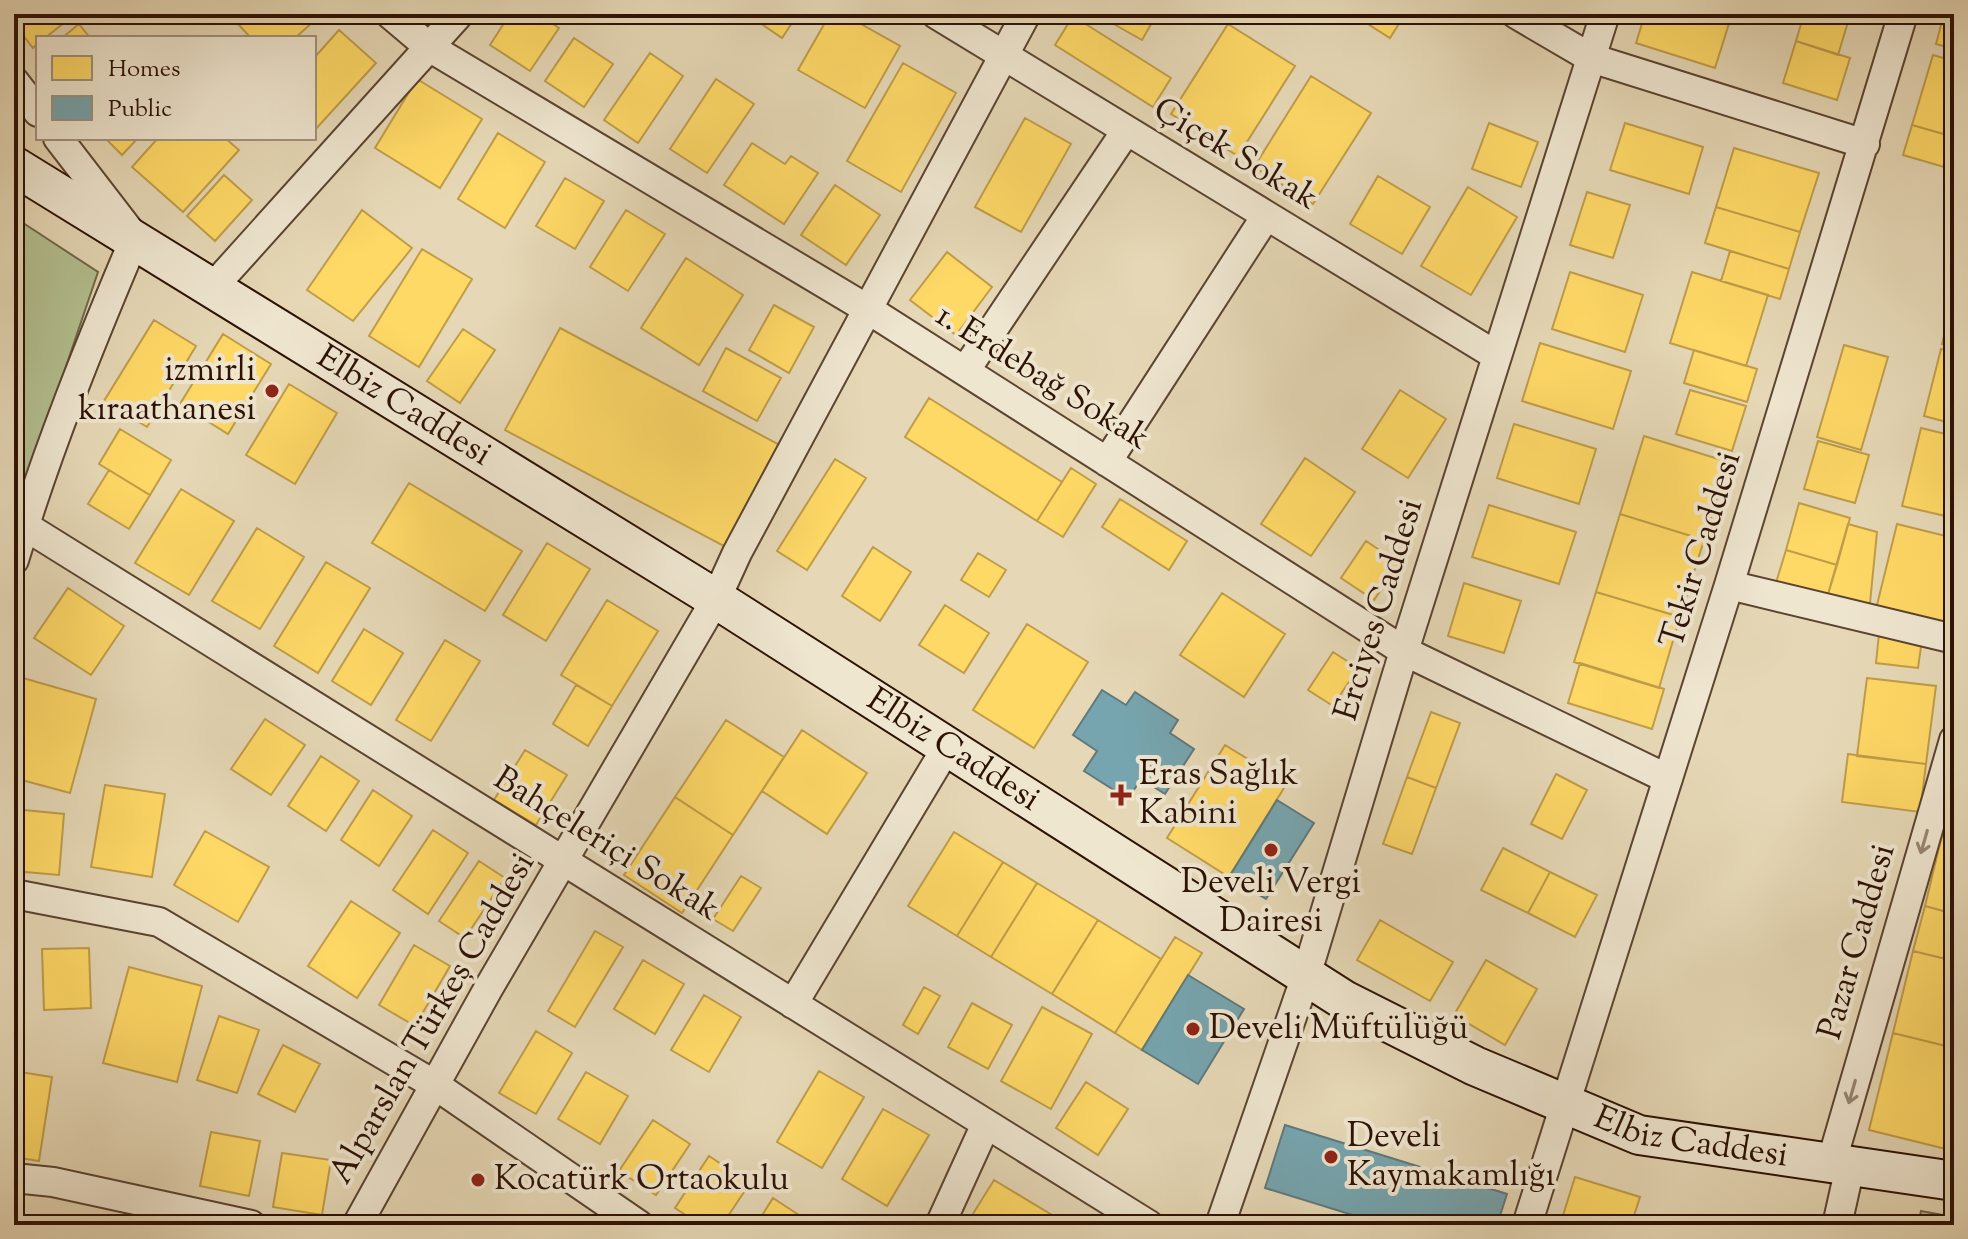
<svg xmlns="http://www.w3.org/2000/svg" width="1968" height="1239" viewBox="0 0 1968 1239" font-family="'Sorts Mill Goudy',serif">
	<rect width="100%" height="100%" fill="#e6d8b6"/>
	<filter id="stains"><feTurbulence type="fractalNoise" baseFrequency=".0025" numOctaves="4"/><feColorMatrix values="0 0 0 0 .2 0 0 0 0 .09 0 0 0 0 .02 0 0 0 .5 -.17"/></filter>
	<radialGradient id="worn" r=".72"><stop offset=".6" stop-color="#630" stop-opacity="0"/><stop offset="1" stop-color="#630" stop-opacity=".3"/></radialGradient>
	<path fill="#b3bf90" stroke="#70684a" stroke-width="2" d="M14,217L98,272L14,520Z
		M1921,1211L1954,1217V1225H1918Z"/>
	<path fill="#ffd966" stroke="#c09d49" stroke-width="2" d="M14,14H75L45,38H38V43L33,48L14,24Z
		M246,14H322L295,38H251L237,23Z
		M510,14H538L559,28L530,71L490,45Z
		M747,14H798L782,38Z
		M830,14H843L900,46L865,108L798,70Z
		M1096,14H1157L1142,40Z
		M1352,14H1405L1390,38Z
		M1645,14H1732L1715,68L1636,43Z
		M1804,14H1822L1848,22L1838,55L1796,41Z
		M1944,14L1954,17V49L1936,44Z
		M1073,16L1171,78L1153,107L1055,45Z
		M79,24L90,38H62Z
		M1228,24L1295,66L1238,156L1171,114Z
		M339,30L376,63L314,131V58Z
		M574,38L613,64L584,107L545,81Z
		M1796,41L1850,58L1837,100L1783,83Z
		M650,53L683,76L638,143L604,120Z
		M1933,55L1954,61V137L1912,125Z
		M903,63L956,93L901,192L847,161Z
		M1311,76L1371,113L1313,204L1254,167Z
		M417,79L482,119L440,188L375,148Z
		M716,79L754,104L707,173L670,149Z
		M1025,118L1071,144L1021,232L975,207Z
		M1489,123L1538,142L1521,187L1472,169Z
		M1625,123L1703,147L1689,194L1610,170Z
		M1912,125L1954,137L1951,169L1903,155Z
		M498,133L545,162L505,228L458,199Z
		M105,138H138L122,155Z
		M158,138H225L239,150L183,212L132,167Z
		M752,143L785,164L791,156L818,173L784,224L724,185Z
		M1734,148L1819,173L1800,232L1716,207Z
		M224,175L252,200L215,241L187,216Z
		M1378,176L1430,207L1402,254L1350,224Z
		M565,178L604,201L575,249L536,226Z
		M835,185L880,215L846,265L801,235Z
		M1468,187L1517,217L1471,295L1421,266Z
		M1587,192L1630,205L1613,258L1570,245Z
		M1716,207L1800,232L1789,269L1705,243Z
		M362,210L412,248L353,321L307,290Z
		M626,210L665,234L628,291L590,267Z
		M422,249L472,279L419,367L369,336Z
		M1730,251L1789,269L1780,299L1721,281Z
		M947,252L992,287L956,335L910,300Z
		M686,258L743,295L699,365L641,328Z
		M1570,272L1643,295L1625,352L1552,329Z
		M1692,272L1768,295L1746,366L1670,343Z
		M1954,295V347L1942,344Z
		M774,305L814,327L789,373L749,350Z
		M154,320L196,346L147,427L104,401Z
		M560,328L791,451L737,553L505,430Z
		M463,329L495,350L460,403L427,381Z
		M223,334L271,364L228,434L180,404Z
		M1540,343L1631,371L1613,429L1522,401Z
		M1844,345L1888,357L1861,450L1817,437Z
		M726,348L781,378L757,421L703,391Z
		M1941,349L1954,352V424L1924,416Z
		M1694,350L1757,369L1747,402L1684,383Z
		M289,384L337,413L295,484L246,455Z
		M1400,390L1446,419L1408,478L1362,449Z
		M1690,390L1746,406L1732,451L1676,434Z
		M929,398L1062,482L1037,521L905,437Z
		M1514,424L1596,449L1579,504L1497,478Z
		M1921,428L1954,436V518L1902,506Z
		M120,429L171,460L150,495L99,464Z
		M1644,436L1728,462L1704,540L1620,514Z
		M1818,441L1869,455L1855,503L1804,489Z
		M1305,458L1355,492L1311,556L1261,524Z
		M835,459L866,478L807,570L777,551Z
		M1071,468L1096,484L1063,537L1037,521Z
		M109,470L150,495L129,529L88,504Z
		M409,483L522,551L485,611L372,543Z
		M181,489L234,521L189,595L135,563Z
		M1120,499L1187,541L1169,570L1102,527Z
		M1799,503L1850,518L1837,565L1786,550Z
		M1489,505L1576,532L1559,584L1472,557Z
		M1620,514L1704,540L1680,617L1596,592Z
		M1848,524L1877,532L1869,613L1826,601Z
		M1897,524L1954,538V609L1949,631L1875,613Z
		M257,528L304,557L260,629L212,601Z
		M1366,541L1399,563L1374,600L1341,578Z
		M547,543L590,569L546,641L503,615Z
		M873,547L911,572L880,621L842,596Z
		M1786,550L1837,565L1826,601L1775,586Z
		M978,553L1006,570L989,597L961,580Z
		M326,562L370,588L318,673L274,646Z
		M1464,583L1521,601L1504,653L1448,636Z
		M68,588L124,626L91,675L34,638Z
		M1596,592L1680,617L1659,688L1574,662Z
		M1222,593L1285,634L1244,697L1180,655Z
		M607,600L658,631L612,706L561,675Z
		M945,605L989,633L964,673L919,645Z
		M1027,624L1088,662L1034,748L973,710Z
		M364,629L403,653L371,705L332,681Z
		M1879,634L1922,640L1918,668L1876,663Z
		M445,640L480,661L431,741L396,720Z
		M1333,652L1358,668L1333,706L1308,690Z
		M1580,663L1664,689L1652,729L1568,703Z
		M23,678L96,699L70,793L14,778V710Z
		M1867,678L1936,686L1926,764L1857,756Z
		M576,685L612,706L588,746L553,724Z
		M1431,712L1460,723L1436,788L1407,777Z
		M265,719L305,745L271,795L231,769Z
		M726,720L784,757L733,835L675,797Z
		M802,730L867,773L827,834L762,791Z
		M1225,745L1287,783L1229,877L1167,838Z
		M525,750L567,775L536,825L494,800Z
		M1848,754L1926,764L1920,812L1842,802Z
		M321,756L359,781L326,831L288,806Z
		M1556,774L1587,790L1562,839L1531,824Z
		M1407,777L1436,788L1412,854L1383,844Z
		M105,785L165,794L152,877L91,867Z
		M1954,787V833L1943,831Z
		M373,790L412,816L379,866L341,840Z
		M675,797L733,835L682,913L624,875Z
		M14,809L64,814L59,875L14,871Z
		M433,830L468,853L428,914L393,890Z
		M205,831L269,867L238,922L174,885Z
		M1943,831L1954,833V914L1925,906Z
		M954,832L1003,862L957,936L908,906Z
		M1503,848L1550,872L1528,913L1481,890Z
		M479,861L505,878L465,938L439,921Z
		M1003,862L1037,883L991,957L957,936Z
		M1550,872L1597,895L1575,937L1528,913Z
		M741,876L761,888L733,931L713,919Z
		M1037,883L1098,920L1052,994L991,957Z
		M351,901L400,933L357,998L308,966Z
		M1925,906L1954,914V961L1913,951Z
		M1098,920L1161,959L1115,1033L1052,994Z
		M1380,920L1453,962L1430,1001L1357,960Z
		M595,931L623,947L575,1027L548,1011Z
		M1175,937L1202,953L1142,1050L1115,1033Z
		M414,945L450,966L415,1026L379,1005Z
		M89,948L91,1008L44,1010L42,949Z
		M1913,951L1954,961V1048L1893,1033Z
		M643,960L684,984L655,1034L614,1009Z
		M1486,960L1537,989L1505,1045L1454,1015Z
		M129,967L202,986L177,1082L103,1063Z
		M924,987L940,996L918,1034L903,1025Z
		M704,995L741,1017L709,1072L671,1050Z
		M972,1003L1012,1025L988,1069L948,1047Z
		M1042,1007L1092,1034L1051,1109L1001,1081Z
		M219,1016L259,1030L237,1093L197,1080Z
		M536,1031L572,1053L536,1114L499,1093Z
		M1893,1033L1954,1048V1151L1869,1130Z
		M283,1045L320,1064L295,1112L258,1094Z
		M14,1071L52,1077L39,1161L14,1157Z
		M819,1071L864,1097L822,1168L777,1142Z
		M586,1072L628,1096L600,1144L558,1119Z
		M1086,1082L1128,1109L1098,1155L1056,1128Z
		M883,1109L929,1135L887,1206L842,1179Z
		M653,1120L690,1144L656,1195L619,1171Z
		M211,1132L260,1141L249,1196L200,1186Z
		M282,1153L331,1160L322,1215L273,1207Z
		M709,1156L750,1183L722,1225H701L675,1208Z
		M1575,1177L1640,1197L1631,1225H1560Z
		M994,1180L1067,1224V1225H966Z
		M773,1198L808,1221L805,1225H756Z
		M833,1216L852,1225H828Z"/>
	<path fill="#76a5af" stroke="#60797c" stroke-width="2" d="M1102,690L1126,705L1135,692L1178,720L1170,733L1194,749L1165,794L1141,779L1128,799L1084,771L1097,751L1073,735Z
		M1277,800L1314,823L1266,899L1229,877Z
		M1188,975L1244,1009L1198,1084L1142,1050Z
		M1285,1125L1507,1194L1497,1225H1385L1265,1188Z"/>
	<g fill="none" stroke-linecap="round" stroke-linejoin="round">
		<defs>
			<path id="street" d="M390,14L429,47L869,310L1404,651L1668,779
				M936,14L1497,356
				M1516,14L1591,58L1865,144
				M14,81L38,112
				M213,287L459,14
				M965,371L1126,131
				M1107,462L1266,216
				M25,526L1149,1225
				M14,560C47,450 90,344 135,238L58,138
				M1729,585L1954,639
				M14,894L159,922L435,1085L639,1225
				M793,1004L947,747
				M1831,1164L1954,740
				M14,1178L53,1182L251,1225
				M357,1225L488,989L716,599L737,553L1026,14
				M940,1225L986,1124
				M1220,1225L1306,976L1404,651L1605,14
				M1527,1225L1729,585L1903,14
				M1837,1225L1850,1167"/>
			<g id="secondary">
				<path id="s1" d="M14,166L716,599L1344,1000L1475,1066L1639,1135L1954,1181"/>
			</g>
		</defs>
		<use href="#street" stroke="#5b4431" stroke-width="32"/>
		<use href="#secondary" stroke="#2d1205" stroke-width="42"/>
		<use href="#street" stroke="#efe6d0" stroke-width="28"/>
		<use href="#secondary" stroke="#efe6d0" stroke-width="38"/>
	</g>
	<defs><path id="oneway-shaft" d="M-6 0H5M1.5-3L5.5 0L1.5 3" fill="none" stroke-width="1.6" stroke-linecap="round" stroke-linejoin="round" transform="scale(2)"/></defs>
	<g stroke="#988775">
		<use href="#oneway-shaft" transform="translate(1924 842) rotate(106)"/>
		<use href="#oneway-shaft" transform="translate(1852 1092) rotate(106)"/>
	</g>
	<g fill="#8f2418" stroke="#efe6d0" stroke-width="3">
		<circle cx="272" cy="391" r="8"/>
		<path d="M1117 783h8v8h8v8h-8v8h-8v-8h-8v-8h8z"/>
		<circle cx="1271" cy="850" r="8"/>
		<circle cx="1193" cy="1029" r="8"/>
		<circle cx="1331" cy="1157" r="8"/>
		<circle cx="478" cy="1180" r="8"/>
	</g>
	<g text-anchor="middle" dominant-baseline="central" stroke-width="8" stroke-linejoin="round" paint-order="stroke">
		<g font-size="34" fill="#2d1205" stroke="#efe6d0">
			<text transform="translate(1235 155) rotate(31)">Çiçek Sokak</text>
			<text transform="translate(1042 378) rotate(32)">1. Erdebağ Sokak</text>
			<text stroke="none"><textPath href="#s1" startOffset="458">Elbiz Caddesi</textPath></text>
			<text transform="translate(1702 550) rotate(-73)">Tekir Caddesi</text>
			<text transform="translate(1380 610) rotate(-73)">Erciyes Caddesi</text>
			<text stroke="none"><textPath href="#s1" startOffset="1106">Elbiz Caddesi</textPath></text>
			<text transform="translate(606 845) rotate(32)">Bahçeleriçi Sokak</text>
			<text transform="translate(1858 942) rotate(-74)">Pazar Caddesi</text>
			<text transform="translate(433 1019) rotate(-60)">Alparslan Türkeş Caddesi</text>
			<text stroke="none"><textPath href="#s1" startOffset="1946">Elbiz Caddesi</textPath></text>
		</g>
		<g font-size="34" fill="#2d1205" stroke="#efe6d0" text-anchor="start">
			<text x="256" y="371" text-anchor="end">izmirli<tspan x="256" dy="39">kıraathanesi</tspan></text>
			<text x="1139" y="775">Eras Sağlık<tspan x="1139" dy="39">Kabini</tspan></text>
			<text x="1271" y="883" text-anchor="middle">Develi Vergi<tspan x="1271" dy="39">Dairesi</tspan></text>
			<text x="1209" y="1029">Develi Müftülüğü</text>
			<text x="1347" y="1137">Develi<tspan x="1347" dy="39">Kaymakamlığı</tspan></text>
			<text x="494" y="1180">Kocatürk Ortaokulu</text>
		</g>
	</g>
	<rect width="1968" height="1239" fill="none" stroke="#e6d8b6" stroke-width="48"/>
	<rect x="16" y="16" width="1936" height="1207" fill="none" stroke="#2d1205" stroke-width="4"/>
	<rect x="24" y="24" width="1920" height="1191" fill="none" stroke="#2d1205" stroke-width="2"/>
	<rect x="36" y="36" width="280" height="104" fill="#efe6d0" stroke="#a1917f" stroke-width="2"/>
	<rect x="52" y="56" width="40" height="24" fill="#ffd966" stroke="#a1917f" stroke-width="2"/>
	<text x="108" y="76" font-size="24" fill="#2d1205">Homes</text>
	<rect x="52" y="96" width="40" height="24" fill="#76a5af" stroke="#a1917f" stroke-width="2"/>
	<text x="108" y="116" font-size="24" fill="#2d1205">Public</text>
	<rect width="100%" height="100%" filter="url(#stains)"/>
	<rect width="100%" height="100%" fill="url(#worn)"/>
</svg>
